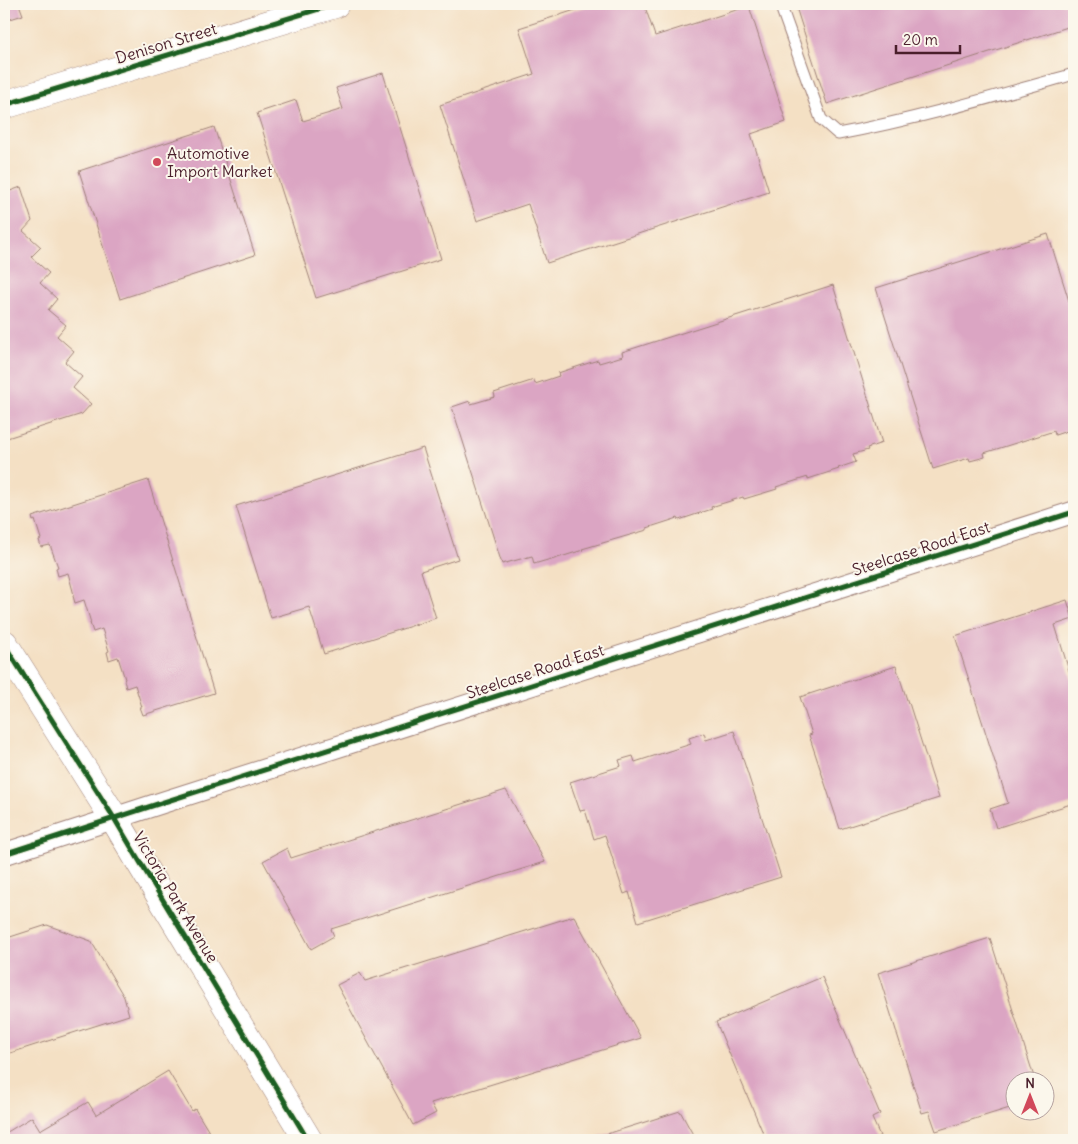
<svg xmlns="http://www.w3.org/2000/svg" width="1078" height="1144" viewBox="0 0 1078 1144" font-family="Delius,sans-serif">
	<rect width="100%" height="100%" fill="#fbf7ec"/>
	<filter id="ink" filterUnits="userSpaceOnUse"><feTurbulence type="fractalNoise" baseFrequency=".02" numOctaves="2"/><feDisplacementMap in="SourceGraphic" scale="10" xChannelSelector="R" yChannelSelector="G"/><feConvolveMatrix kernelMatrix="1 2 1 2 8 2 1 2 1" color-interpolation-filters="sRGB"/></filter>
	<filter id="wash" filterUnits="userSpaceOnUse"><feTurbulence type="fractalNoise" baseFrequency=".0096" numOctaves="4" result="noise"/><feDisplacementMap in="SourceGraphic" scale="20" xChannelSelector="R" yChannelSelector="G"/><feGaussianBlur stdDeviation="1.12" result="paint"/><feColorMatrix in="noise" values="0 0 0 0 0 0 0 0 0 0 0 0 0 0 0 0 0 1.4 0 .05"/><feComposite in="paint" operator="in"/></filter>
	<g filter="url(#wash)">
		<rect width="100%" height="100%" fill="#f4e0c4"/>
		<g id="blocks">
			<path fill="#dba5c3" d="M4,4H19L23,15L4,21Z
				M594,4H644L655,36L749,6L786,122L751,134L769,192L547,263L528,204L477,221L440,105L534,74L519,28Z
				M795,4H1074V25L827,104Z
				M383,73L441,259L316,298L257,113L296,100L303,121L330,113L343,109L336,88Z
				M214,127L255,255L120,299L79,171Z
				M21,187L32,221L23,231L41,247L31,257L49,273L40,283L57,299L48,310L66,325L57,336L74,351L65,362L82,377L73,388L91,404L82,414L4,439V191L9,189L10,191Z
				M1048,234L1074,317V424L1068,425L1070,430L1055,435L1054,431L984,453L985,457L970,461L969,458L933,469L876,288Z
				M833,285L882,443L867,448L868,450L853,454L856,462L838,468L839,469L808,479V477L776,487L777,489L744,499L743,497L711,507L712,509L679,520L678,518L647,528V530L582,549L583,550L551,560V559L534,564L532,556L502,564L452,407L470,401L471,404L495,397L494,393L534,380L535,384L559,376L558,373L598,360L599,363L623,356L622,352Z
				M423,448L458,559L421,571L436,618L324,654L309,607L271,618L236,506Z
				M148,480L214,693L143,715L140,707H142L135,685L126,688L124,680L125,679L118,657L109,660L107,652L109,651L102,629L93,632L90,623H91L84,600L75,603L73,596L74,595L68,573L58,576L56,568L58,567L50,545L41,547L39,540L41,539L35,520L33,521L32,517Z
				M1067,600L1073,619L1055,625L1074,687V803L996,828L990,809L1008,803L955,636Z
				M896,666L908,703H909L939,798L840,829L809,735L812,734L800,697Z
				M734,731L781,877L638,922L629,892L624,894L605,835L594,839L585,810L580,811L570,782L621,766L619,760L633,756L635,762L691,744L689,738L704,733L706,740Z
				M506,790L545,862L331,929L334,936L311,949L263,861L287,848L291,858Z
				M574,916L641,1038L431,1103L436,1113L413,1125L337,985L360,973L365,981Z
				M47,925L91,941L124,997L129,1015L4,1055V939Z
				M990,938L1034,1077L1026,1080L1027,1082H1016V1106L936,1131L929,1111L922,1113L878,973Z
				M822,977L880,1114L872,1118L880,1136L873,1139L874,1140H766L716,1022Z
				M168,1071L192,1111L195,1109L214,1140H4V1134L32,1117L40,1130L88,1102L96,1115Z
				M680,1111L696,1140H588Z"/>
		</g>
	</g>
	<g filter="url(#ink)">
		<use href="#blocks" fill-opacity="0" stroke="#9f8078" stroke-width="1"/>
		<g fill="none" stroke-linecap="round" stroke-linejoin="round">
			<defs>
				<path id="service" d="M780,4L821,119L838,134C918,119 996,96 1074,74"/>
				<path id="minor" d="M4,854L164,802L1074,512"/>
				<path id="tertiary" d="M4,105L335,4
					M4,644L114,818L140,862L308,1140"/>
			</defs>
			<use href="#service" stroke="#9f8078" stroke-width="13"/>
			<use href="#minor" stroke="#9f8078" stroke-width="23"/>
			<use href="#tertiary" stroke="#9f8078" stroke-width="29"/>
			<use href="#service" stroke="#fff" stroke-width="11"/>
			<use href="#minor" stroke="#fff" stroke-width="21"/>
			<use href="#tertiary" stroke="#fff" stroke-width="28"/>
			<defs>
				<path id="cycleway" d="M4,105L335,4
					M4,644L114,818L140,862L308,1140
					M4,854L164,802L1074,512"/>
			</defs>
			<use href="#cycleway" stroke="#fbf7ec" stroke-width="8"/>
			<use href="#cycleway" stroke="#1b5e20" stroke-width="5"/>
		</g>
	</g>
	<circle fill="#d1495b" stroke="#fbf7ec" stroke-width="2" cx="157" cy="162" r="5"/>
	<g text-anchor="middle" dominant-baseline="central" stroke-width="4" stroke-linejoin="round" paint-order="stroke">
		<g font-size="16" fill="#4a1f2b" stroke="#fbf7ec">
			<text transform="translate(166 43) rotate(-17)">Denison Street</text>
			<text transform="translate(921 548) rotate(-18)">Steelcase Road East</text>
			<text transform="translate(535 671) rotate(-18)">Steelcase Road East</text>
			<text transform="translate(176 897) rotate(59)">Victoria Park Avenue</text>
		</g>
		<g font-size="16" fill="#4a1f2b" stroke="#fbf7ec" text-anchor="start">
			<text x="167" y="153">Automotive<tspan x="167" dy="18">Import Market</tspan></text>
		</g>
	</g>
	<rect width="1078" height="1144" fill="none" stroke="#fbf7ec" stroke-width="20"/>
	<g transform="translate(1030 1096)"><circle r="24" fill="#fbf7ec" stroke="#b4a19f"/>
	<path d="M0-4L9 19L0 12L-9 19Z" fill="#d1495b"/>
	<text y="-8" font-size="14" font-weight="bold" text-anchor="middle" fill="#4a1f2b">N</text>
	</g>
	<path d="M896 45v8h64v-8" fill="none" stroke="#4a1f2b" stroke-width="2.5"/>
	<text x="903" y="45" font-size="15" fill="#4a1f2b" stroke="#fbf7ec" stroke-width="4" paint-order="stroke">20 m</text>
</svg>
